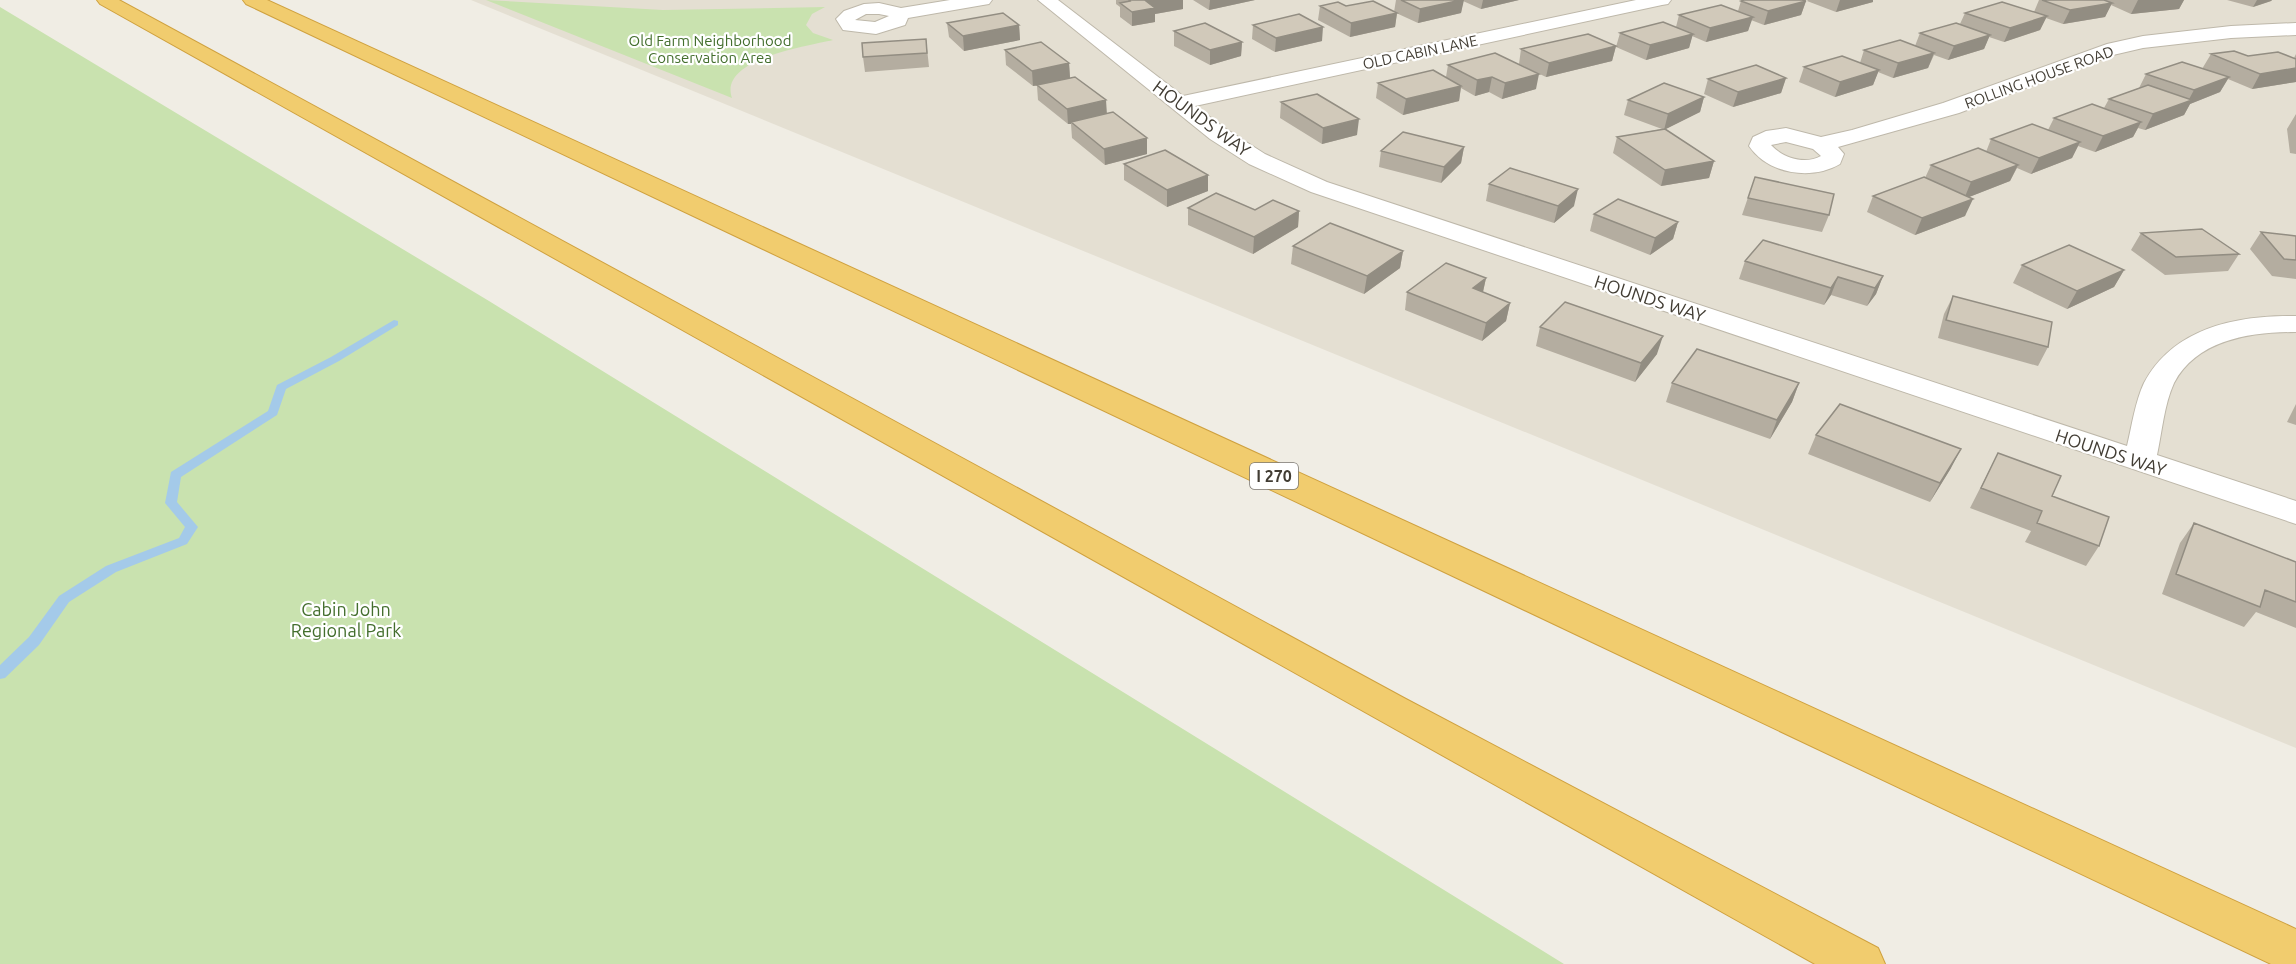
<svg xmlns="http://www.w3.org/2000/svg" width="2296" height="964" viewBox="0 0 2296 964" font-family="Ubuntu,sans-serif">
	<rect width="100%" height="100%" fill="#f0ede4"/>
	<path fill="#e4dfd2" d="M471,0H2296V748Z"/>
	<path fill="#c9e2af" d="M486,0L663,10L825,7L812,14L806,25L813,33L833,40C808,46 718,59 732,98Z
		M0,7L489,301L1564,964H0Z"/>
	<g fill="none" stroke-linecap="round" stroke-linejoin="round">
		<path fill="#a4cae9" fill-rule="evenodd" d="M394,320L398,321V325L339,361L286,389L277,415L181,477L177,502L198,527L187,544L116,572L69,602L39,645L5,678L0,679V665L29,637L59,596L106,566L179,538L185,527L165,503L171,472L268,411L277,385L331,357Z"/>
		<defs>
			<path id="street" d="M950,0H992L989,4L983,5L908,18L905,25L876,34L843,30L836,19L844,11L864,4L879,3L901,8ZM866,14H879L889,16L875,22L855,20Z
				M1038,0H1058L1183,96L1636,0H1671L1668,4L1662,5L1195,106L1226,129L1265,154L1327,182L2127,446C2132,425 2135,402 2144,383C2174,327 2238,315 2296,316V332C2252,332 2197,339 2174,383C2164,405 2162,432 2157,455L2296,501V524L1311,192L1249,164L1210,139Z
				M2296,23V35L2231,38L2143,48L2113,55L1959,113L1838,147L1844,154L1840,164C1811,181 1768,174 1749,146L1753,137L1766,131L1786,128L1821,137L1852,130L1943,103L2107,44L2143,36L2231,26ZM1786,142L1813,149L1821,156C1805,165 1783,158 1771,145Z"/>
			<path id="highway" d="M97,0H119L1404,698L1878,948L1885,964H1815L100,4Z
				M243,0H267L2296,929V964H2271L246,4Z"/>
		</defs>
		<use href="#street" stroke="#beb8aa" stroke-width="2"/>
		<use href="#highway" stroke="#cfa13f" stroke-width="2"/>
		<use href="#street" fill="#fff" fill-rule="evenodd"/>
		<use href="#highway" fill="#f1cc6e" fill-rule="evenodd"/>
	</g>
	<path fill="#b4ada0" d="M1116,0H1183V9L1155,14V22L1132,26L1120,17V7L1116,4Z
		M1193,0H1255L1209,10Z
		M1396,0H1519L1481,9L1463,1L1461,13L1418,23L1394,12Z
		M1808,0H1873V2L1836,12L1807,1Z
		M2039,0H2184L2179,9L2131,14L2111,5L2105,17L2063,24L2046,18L2040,30L2004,42L1989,37L1984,49L1948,60L1934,55L1928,68L1893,78L1878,72L1873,85L1835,97L1799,82L1804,67L1860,63L1864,50L1915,46L1920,33L1960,24L1965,13L2034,12Z
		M2227,0H2272L2271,1L2253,7Z
		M1741,1H1806L1801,15L1764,25L1751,20L1748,31L1706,42L1692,36L1689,48L1646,60L1616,47L1620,33L1676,27L1679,15L1738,11Z
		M1320,6H1346L1397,13L1395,27L1350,37L1318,20Z
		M947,23L1019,25L1020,40L964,51L949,37Z
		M1253,25L1322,41L1275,52L1252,39Z
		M1174,31L1242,42L1241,56L1210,65L1174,46Z
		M926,39L929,67L865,72L863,57Z
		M1616,46L1612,61L1546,77L1519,64L1521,49Z
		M1005,50L1069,63L1070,78L1147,154L1105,165L1072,138L1071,124H1068L1038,100L1037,86H1033L1006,65Z
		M1495,53L1536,89L1502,99L1489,92L1475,96L1461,88L1459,101L1403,115L1376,98L1378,83L1446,77L1448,65Z
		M2211,54L2294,58L2296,54V82L2252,89L2228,79L2220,92L2190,104L2184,115L2145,130L2138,128L2133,137L2095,152L2078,146L2072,158L2031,174L2017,168L2010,181L1969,197L1965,216L1915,235L1867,212L1873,196L1925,178L1931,165L1986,152L1991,139L2048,130L2054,118L2104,108L2109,99L2139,88L2146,74L2202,69Z
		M1786,78L1781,93L1733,107L1704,94L1708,79Z
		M1704,97L1700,112L1665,129L1714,161L1709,178L1661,186L1613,153L1617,137L1662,129L1624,115L1628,100Z
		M1281,102L1357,135L1322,144L1280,118Z
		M2296,114V154L2290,153L2287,129Z
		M1464,147L1461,163L1441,183L1379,167L1381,151Z
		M1124,164L1208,175V191L1167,207L1124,180Z
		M1755,177L1829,215L1822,232L1742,215Z
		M1489,184L1574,206L1554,223L1486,201Z
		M1188,208L1299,211L1298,227L1253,254L1188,225Z
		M1594,214L1678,222L1673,239L1650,255L1590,231Z
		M2261,232L2296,236V279L2272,276L2250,249Z
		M2141,233L2239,254L2228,271L2165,275L2131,250Z
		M1293,246L1403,251L1400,268L1364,294L1291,264Z
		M1745,261L1883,276L1876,294L1867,306L1831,295L1824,305L1739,279Z
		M2022,265L2124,270L2114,287L2067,309L2013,283Z
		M1486,278L1483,292L1510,303L1506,321L1482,341L1405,310L1407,292Z
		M1953,296L2048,347L2038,366L1938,338L1944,314Z
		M1540,327L1657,354L1635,382L1536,346Z
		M1672,383H1799L1792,402L1770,439L1666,402Z
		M2296,404V425L2287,422Z
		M1816,435L1951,468L1930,502L1808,454Z
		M1998,453L2052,496L2099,546L2086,566L2025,542L2031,531L1970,508Z
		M2194,523L2296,562V628L2256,612L2244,627L2162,594L2180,543Z"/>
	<path fill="#928d82" d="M1153,0H1183V9L1155,14V22L1132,26V12L1146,1Z
		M1210,0H1255L1209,10Z
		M1461,0H1464L1461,13L1418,23L1420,9Z
		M1483,0H1519L1481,9Z
		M1840,0H1873V2L1836,12Z
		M2138,0H2184L2179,9L2131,14Z
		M2257,0H2272L2271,1L2253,7Z
		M1806,1L1801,15L1764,25L1768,11Z
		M2112,3L2105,17L2063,24L2070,10Z
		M1397,13L1395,27L1350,37L1351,23Z
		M2047,16L2040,30L2004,42L2010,28Z
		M1753,17L1748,31L1706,42L1710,28Z
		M1019,25L1020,40L964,51L963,36Z
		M1323,27L1322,41L1275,52L1276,38Z
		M1693,34L1689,48L1646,60L1650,45Z
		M1990,35L1984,49L1948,60L1954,46Z
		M1242,42L1241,56L1210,65V50Z
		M1616,46L1612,61L1546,77L1549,63Z
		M1934,53L1928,68L1893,78L1898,63Z
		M1069,63L1070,78L1033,86L1032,71Z
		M2296,68V82L2252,89L2260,74Z
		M1879,70L1873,85L1835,97L1840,82Z
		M1539,74L1536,89L1502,99L1505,83Z
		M1492,77L1489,92L1475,96L1477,80Z
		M2229,77L2220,92L2190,104L2184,115L2145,130L2153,114L2188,101L2194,90Z
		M1786,78L1781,93L1733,107L1738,92Z
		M1461,86L1459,101L1403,115L1406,99Z
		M1704,97L1700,112L1664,130L1668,114Z
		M1106,100L1107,115L1071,122V124H1068L1067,109Z
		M1359,119L1357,135L1322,144L1323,128Z
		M2141,122L2133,137L2095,152L2103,136Z
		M1147,138V154L1105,165L1104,149Z
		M2080,142L2072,158L2031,174L2039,158Z
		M1464,147L1461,163L1441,183L1444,167Z
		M1714,161L1709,178L1661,186L1665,170Z
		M2018,165L2010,181L1964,199L1971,182Z
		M1208,175V191L1167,207V190Z
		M1578,189L1574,206L1554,223L1558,206Z
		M1973,199L1965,216L1915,235L1922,218Z
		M1299,211L1298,227L1253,254L1254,237Z
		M1678,222L1673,239L1650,255L1655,238Z
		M1403,251L1400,268L1364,294L1367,276Z
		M2124,270L2114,287L2067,309L2077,291Z
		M1883,276L1876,294L1867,306L1875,288Z
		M1838,277L1831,295L1824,305L1831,288Z
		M1486,278L1482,296L1473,288Z
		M1510,303L1506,321L1482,341L1486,323Z
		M1663,336L1657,354L1635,382L1641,363Z
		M1799,383L1792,402L1770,439L1777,420Z
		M1961,449L1951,468L1930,502L1940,483Z"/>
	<path fill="#d1c9ba" stroke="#928d82" stroke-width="1.5" d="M1129,0H1153L1146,1L1155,8L1132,12L1120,3L1130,1Z
		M1401,0H1461L1420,9Z
		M1744,0H1802L1806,1L1768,11L1741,1Z
		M2042,0H2104L2112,3L2070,10Z
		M1373,1L1397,13L1351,23L1320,6L1338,2L1346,6Z
		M2002,2L2047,16L2010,28L1965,13Z
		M1721,5L1753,17L1710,28L1679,15Z
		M1003,13L1019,25L963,36L947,23Z
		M1299,14L1323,27L1276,38L1253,25Z
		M1663,22L1693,34L1650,45L1620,33Z
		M1205,23L1242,42L1210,50L1174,31Z
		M1956,23L1990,35L1954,46L1920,33Z
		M1588,34L1616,46L1549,63L1521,49Z
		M926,39L927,53L863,57L862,43Z
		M1900,40L1934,53L1898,63L1864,50Z
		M1041,42L1069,63L1032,71L1005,50Z
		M2234,51L2248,56L2278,52L2296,59V68L2260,74L2211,54Z
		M1495,53L1539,74L1505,83L1492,77L1477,80L1448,65Z
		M1842,56L1879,70L1840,82L1804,67Z
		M2182,62L2229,77L2194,90L2146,74Z
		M1756,65L1786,78L1738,92L1708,79Z
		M1433,70L1461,86L1406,99L1378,83Z
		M1075,77L1106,100L1067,109L1037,85Z
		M1664,83L1704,97L1668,114L1628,100Z
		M2148,85L2192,100L2153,114L2109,99Z
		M1317,94L1359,119L1323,128L1281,102Z
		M2092,104L2141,122L2103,136L2054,118Z
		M1113,112L1147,138L1104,149L1071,122Z
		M2032,124L2080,142L2039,158L1991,139Z
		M1665,129L1714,161L1665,170L1617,137Z
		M1403,132L1464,147L1444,167L1381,151Z
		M1978,148L2018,165L1971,182L1931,165Z
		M1165,150L1208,175L1167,190L1124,164Z
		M1510,168L1578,189L1558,206L1489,184Z
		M1755,177L1834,194L1829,215L1748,198Z
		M1924,177L1973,199L1922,218L1873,196Z
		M1216,193L1255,210L1273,200L1299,211L1254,237L1188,208Z
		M1618,199L1678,222L1655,238L1594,214Z
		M1330,223L1403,251L1367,276L1293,246Z
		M2202,229L2239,254L2176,257L2141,233Z
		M2261,232L2296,236V260L2284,259Z
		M1763,240L1883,276L1875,288L1838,277L1831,288L1745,261Z
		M2069,245L2124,270L2077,291L2022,265Z
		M1446,263L1486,278L1473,288L1510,303L1486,323L1407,292Z
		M1953,296L2052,322L2048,347L1946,320Z
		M1565,302L1663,336L1641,363L1540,327Z
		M1697,349L1799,383L1777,420L1672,383Z
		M1840,404L1961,449L1940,483L1816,435Z
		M1998,453L2061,476L2052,496L2109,517L2099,546L2037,523L2042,511L1981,488Z
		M2194,523L2296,562V602L2265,590L2260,607L2176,574Z"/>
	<g text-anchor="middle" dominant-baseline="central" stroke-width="4.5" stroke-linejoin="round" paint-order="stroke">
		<g font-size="15" fill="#436e2d" stroke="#fff">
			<text x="710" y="40">Old Farm Neighborhood<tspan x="710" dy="17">Conservation Area</tspan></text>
		</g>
		<g font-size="15" fill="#423d34" stroke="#fff">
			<text transform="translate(1420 52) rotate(-12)">OLD CABIN LANE</text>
			<text transform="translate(2039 77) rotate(-20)">ROLLING HOUSE ROAD</text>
		</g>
		<rect fill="#fff" stroke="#7b7771" stroke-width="1.5" x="1250" y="463" width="48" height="26" rx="4.5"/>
		<g font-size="16" font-weight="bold" fill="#423d34">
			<text x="1274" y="476">I 270</text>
		</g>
		<g font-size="18" fill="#423d34" stroke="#fff">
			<text transform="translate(1202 118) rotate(36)">HOUNDS WAY</text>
			<text transform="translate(1650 298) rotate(18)">HOUNDS WAY</text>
			<text transform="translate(2111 452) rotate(18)">HOUNDS WAY</text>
		</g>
		<g font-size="18" fill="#436e2d" stroke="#fff">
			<text x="346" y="609">Cabin John<tspan x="346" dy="21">Regional Park</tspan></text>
		</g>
	</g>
</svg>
